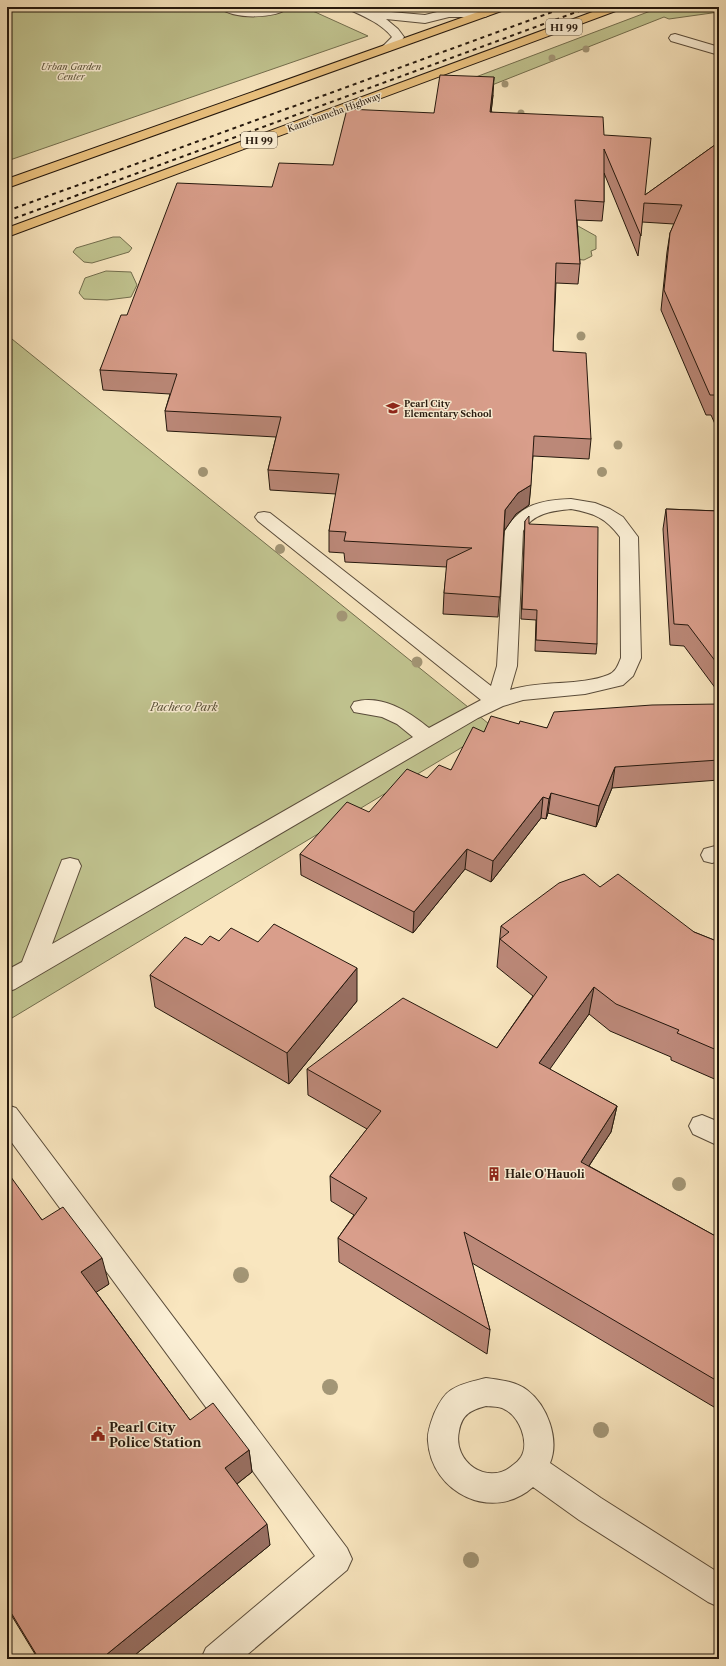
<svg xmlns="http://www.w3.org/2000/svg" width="726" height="1666" viewBox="0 0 726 1666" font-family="'Libre Caslon Text',serif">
	<rect width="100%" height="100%" fill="#f9e6bf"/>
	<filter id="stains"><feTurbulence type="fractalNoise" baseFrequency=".005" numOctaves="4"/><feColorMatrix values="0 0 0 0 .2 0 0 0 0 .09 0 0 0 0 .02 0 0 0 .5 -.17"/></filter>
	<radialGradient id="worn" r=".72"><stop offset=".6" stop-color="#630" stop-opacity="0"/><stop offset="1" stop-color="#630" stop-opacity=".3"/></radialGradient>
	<path fill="#c1c490" stroke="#736e4e" d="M7,7H304L368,36L7,161Z
		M661,7H719V12L669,19L664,17L487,87L452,86Z
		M565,226H578L596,236V249L591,251L592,256L584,260L572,259Z
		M113,237H120L132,248L129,252L92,263L84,262L73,252L76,248Z
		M106,271L131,272L137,285L131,297L107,300L84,299L79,293L85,278Z
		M7,335L494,728L7,1021Z"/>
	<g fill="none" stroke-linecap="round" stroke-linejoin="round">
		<defs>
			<path id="lane" d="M220,7L254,9L271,7H289C280,19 229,20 220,7Z
				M346,7H362L368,10L425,15L449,9H485L489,11L491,13L489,15L485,17H449L425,23L386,19L398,29L404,37C399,44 392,53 383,51L381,48L392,37C381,23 363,16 348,9Z
				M675,34L719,47V55L671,41L669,38L671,35Z
				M571,499L595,503L610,509L623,517L638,537L641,658L633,676L623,685L585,694L523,700L503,706L478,718L15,989L7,992V970L22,962L62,860L70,858L78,860L81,866L52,944L413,737L397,724L382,717L354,712L351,707L354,702C382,694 408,711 429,728L481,700L258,521L255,517L258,513L264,512L270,513L491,686L497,666L505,531C520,504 542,500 571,499ZM571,509C594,513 606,518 620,537L621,658C618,665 616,672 608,675C581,686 541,680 510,690L517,666L523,531C533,513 552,511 571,509Z
				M7,1105L16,1108L347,1548L352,1559L347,1570L242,1659H201L206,1648L315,1556L7,1136Z
				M702,1115L719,1122V1146L693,1134L689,1126L693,1118Z
				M486,1378C500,1380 515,1381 527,1390C547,1405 560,1439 550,1463L601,1498L719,1573V1607L708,1602L579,1520L533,1487C493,1523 431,1493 428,1441C427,1433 431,1422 434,1414C438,1405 443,1395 451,1390C462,1383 474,1381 486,1378ZM486,1406C492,1407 499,1406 504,1409C519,1416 530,1442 521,1457C519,1460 516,1463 513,1465C488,1487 452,1462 459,1431C462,1414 471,1410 486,1406Z"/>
			<path id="street" d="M719,845V861L712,863L704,861L701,855L704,849Z"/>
			<path id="primary" d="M492,7H509L507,9L7,188V179Z
				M606,7H623L621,9L7,237V228Z"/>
		</defs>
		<use href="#lane" stroke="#5a4c3a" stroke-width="2"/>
		<use href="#street" stroke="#5a4c3a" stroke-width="2"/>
		<use href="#primary" stroke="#25180d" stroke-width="2"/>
		<use href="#lane" fill="#fbefd5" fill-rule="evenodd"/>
		<use href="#street" fill="#fbefd5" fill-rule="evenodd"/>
		<use href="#primary" fill="#ecc380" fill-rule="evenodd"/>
		<path stroke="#25180d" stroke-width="2" stroke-dasharray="4 4" stroke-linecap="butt" d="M7,211L566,7
			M7,221L590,7"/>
	</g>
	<g fill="#a39676">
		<circle cx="586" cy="49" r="3.5"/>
		<circle cx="552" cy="58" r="3.5"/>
		<circle cx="505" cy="84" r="3.5"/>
		<circle cx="521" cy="113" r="3.5"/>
		<circle cx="581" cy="336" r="4.5"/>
		<circle cx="618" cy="445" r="4.5"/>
		<circle cx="203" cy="472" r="5"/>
		<circle cx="602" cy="472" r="5"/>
		<circle cx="280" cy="549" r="5"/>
		<circle cx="342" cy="616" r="5.5"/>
		<circle cx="417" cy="662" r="5.5"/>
		<circle cx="679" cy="1184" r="7"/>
		<circle cx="241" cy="1275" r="8"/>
		<circle cx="330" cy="1387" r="8"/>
		<circle cx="601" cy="1430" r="8"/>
		<circle cx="471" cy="1560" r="8"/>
	</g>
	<path fill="#bb8878" stroke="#25180d" d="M493,95L491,112L604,135L645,195L719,142V433L711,415H706L661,310L667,252L670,233L674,224L642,222L638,256L604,173V202L602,221L577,220L580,264L578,284L556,283L553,351L591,439L589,459L533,456L529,505L516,514L504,530L498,617L443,614L444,593L447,567L345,562L344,553L329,552V531L336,494L270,490L268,470L276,437L167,431L165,411L170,394L103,390L100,370L127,315L272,187L333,165L434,113Z
		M666,509L719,511V693L684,646L670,645L663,529Z
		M525,521L529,524L597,644L596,654L535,651L536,620L521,619Z
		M719,704V780L612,788L596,827L548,813L546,819L541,818L491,882L465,869L413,933L301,875L300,854L427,778L451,770L484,732L519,724L547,728Z
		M600,887L694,932L719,942V1081L671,1060V1057L610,1031L589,1014L549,1069L617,1106L611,1132L589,1166L719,1238V1410L472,1263L490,1330L487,1354L339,1262L338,1238L354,1215L331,1201L330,1176L367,1129L308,1095L307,1069L497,1048L533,996L497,967L501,926Z
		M219,941L357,1001L289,1084L155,1007L150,975Z
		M7,1174L42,1220L109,1284L96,1292L190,1420L249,1450L252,1472L237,1484L270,1545L130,1659H38L7,1608Z"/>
	<path fill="#986f61" stroke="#25180d" d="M494,77L493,95L489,131L490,112Z
		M531,485L529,505L516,514L504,531L505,510L518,493Z
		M615,767L612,788L596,827L599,806Z
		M551,793L548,813L546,819L549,799Z
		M543,797L541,818L491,882L493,861Z
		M467,849L465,869L413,933L414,912Z
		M357,968V1001L289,1084L287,1053Z
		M594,987L589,1014L535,1090L539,1063Z
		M617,1106L611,1132L575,1187L581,1162Z
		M102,1258L109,1284L89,1297L81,1272Z
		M249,1450L252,1472L229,1490L225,1468Z
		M267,1524L270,1545L130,1659H101Z"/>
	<path fill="#d99e8b" stroke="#25180d" d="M440,75L494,77L490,112L603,117L604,135L651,138L645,195L719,142V404L715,395H710L664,290L670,233L682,205L644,203L641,236L604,149V202L575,200L580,264L556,263L553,351L586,353L591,439L534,436L531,485L518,493L505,510L500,597L444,593L447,560L472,548L344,541L346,532L329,531L339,474L268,470L281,417L165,411L177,374L100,370L121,315H127L177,183L272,187L279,163L333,165L347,109L434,113Z
		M666,509L719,511V666L688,625L674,624Z
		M529,516V524L598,527L597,644L536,640L537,610L522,609L525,521Z
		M719,704V760L615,767L599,806L551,793L549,799L543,797L493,861L467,849L414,912L300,854L347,802L369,812L407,769L427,778L439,765L451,770L473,727L484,732L491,716L519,724L520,721L547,728L554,712L652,705Z
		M584,874L600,887L618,874L694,932L719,942V1051L677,1033L679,1030L616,1004L594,987L539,1063L617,1106L581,1162L719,1238V1382L464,1232L490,1330L338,1238L367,1198L330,1176L381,1111L307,1069L403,998L497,1048L547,977L500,939L509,932L501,926L559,883Z
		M274,924L357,968L287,1053L150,975L185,937L202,945L210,936L219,941L231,928L258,942Z
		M8,1173L42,1220L63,1207L102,1258L81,1272L190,1420L213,1403L249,1450L225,1468L267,1524L101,1659H39L7,1606V1174Z"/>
	<defs>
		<symbol id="school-bare" viewBox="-9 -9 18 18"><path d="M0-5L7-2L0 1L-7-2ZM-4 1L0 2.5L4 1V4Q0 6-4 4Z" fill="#8f2418" stroke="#fbefd5" stroke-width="2.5" paint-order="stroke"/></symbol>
		<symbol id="building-bare" viewBox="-9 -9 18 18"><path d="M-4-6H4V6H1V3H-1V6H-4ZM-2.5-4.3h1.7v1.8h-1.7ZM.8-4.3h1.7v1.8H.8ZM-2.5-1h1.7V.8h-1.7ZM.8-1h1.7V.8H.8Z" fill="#8f2418" stroke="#fbefd5" stroke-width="2.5" paint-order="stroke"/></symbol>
		<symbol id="civic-bare" viewBox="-9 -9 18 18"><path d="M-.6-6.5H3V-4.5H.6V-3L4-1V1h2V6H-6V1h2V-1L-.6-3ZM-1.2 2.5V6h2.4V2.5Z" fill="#8f2418" stroke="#fbefd5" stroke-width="2.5" paint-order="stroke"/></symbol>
	</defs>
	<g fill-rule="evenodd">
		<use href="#school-bare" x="383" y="398" width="20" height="20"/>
		<use href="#building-bare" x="484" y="1164" width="20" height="20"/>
		<use href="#civic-bare" x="88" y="1424" width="20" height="20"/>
	</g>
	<g text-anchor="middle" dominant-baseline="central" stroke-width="3" stroke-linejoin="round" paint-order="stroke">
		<g font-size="9" font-style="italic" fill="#5c543b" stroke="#fbefd5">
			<text x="71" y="66">Urban Garden<tspan x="71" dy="10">Center</tspan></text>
		</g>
		<g font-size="9" fill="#25180d" stroke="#fbefd5">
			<text transform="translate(334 112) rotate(-20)">Kamehameha Highway</text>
		</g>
		<g font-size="9" font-weight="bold" fill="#25180d" stroke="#fbefd5" text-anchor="start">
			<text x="404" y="403">Pearl City<tspan x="404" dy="10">Elementary School</tspan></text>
		</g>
		<g fill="#fbefd5" stroke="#655849" stroke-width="1">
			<rect x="546" y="19" width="36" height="16" rx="3"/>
			<rect x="241" y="132" width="36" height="16" rx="3"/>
		</g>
		<g font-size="10" font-weight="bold" fill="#25180d">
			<text x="564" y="27">HI 99</text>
			<text x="259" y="140">HI 99</text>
		</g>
		<g font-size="11" font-style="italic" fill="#5c543b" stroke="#fbefd5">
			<text x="184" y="707">Pacheco Park</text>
		</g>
		<g font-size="11" font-weight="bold" fill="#25180d" stroke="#fbefd5" text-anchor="start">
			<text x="505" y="1174">Hale O'Hauoli</text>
		</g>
		<g font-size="13" font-weight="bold" fill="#25180d" stroke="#fbefd5" text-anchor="start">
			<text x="109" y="1427">Pearl City<tspan x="109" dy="15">Police Station</tspan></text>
		</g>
	</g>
	<rect width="726" height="1666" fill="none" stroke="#f9e6bf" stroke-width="24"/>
	<rect x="8" y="8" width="710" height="1650" fill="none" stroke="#25180d" stroke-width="2"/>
	<rect x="12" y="12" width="702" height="1642" fill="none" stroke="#25180d"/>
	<rect width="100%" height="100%" filter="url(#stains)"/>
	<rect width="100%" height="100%" fill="url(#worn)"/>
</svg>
